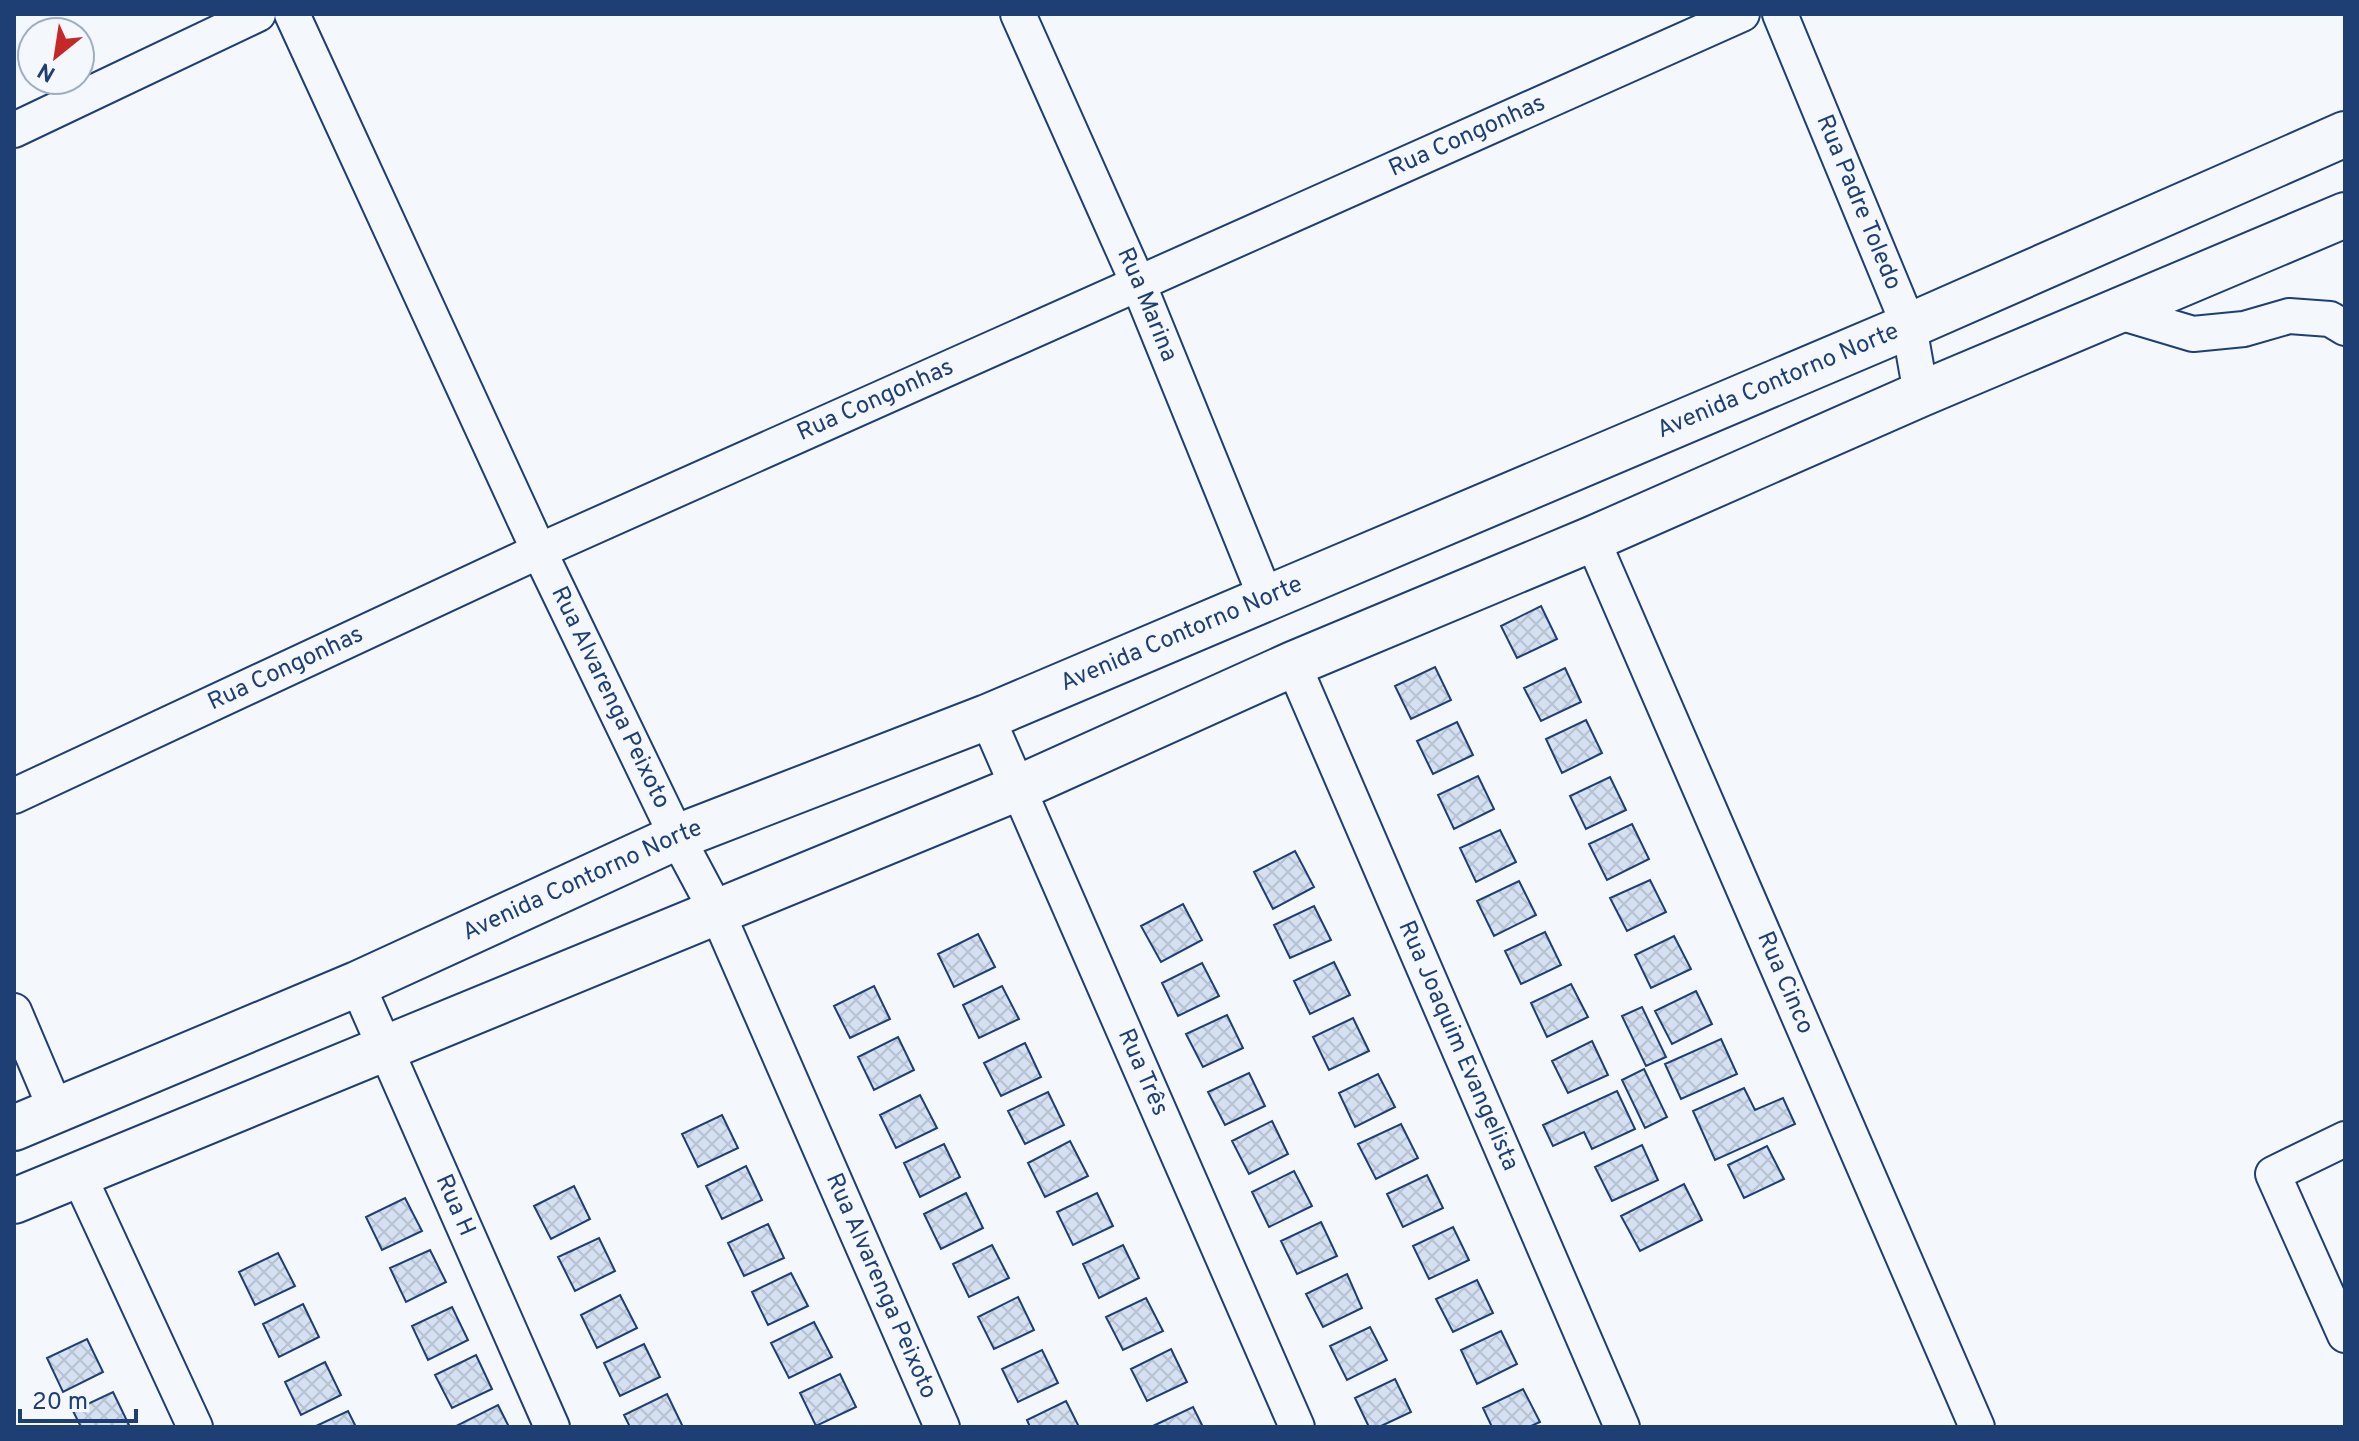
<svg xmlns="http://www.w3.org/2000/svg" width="2359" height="1441" viewBox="0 0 2359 1441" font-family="Overpass,sans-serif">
	<defs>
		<pattern id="building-cross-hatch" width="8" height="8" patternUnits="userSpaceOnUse" patternTransform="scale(2)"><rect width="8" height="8" fill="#d5e0f0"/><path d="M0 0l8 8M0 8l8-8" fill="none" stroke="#b6c1d1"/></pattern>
	</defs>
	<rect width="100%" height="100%" fill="#f4f7fb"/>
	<path fill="url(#building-cross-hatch)" stroke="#1d3f73" stroke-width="2" d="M1541,606L1557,639L1517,658L1501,626Z
		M1435,667L1451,700L1411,719L1395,686Z
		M1565,668L1581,702L1541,721L1524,688Z
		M1586,720L1602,753L1562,773L1546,739Z
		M1457,722L1473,755L1433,774L1417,741Z
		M1478,776L1494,809L1454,829L1438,795Z
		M1610,777L1626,810L1586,829L1570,796Z
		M1632,824L1649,859L1607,880L1589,844Z
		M1500,830L1516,862L1476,882L1460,848Z
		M1295,851L1314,887L1273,909L1254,872Z
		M1650,880L1666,912L1627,931L1610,898Z
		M1519,881L1536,915L1494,936L1477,901Z
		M1183,904L1202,940L1161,962L1141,926Z
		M1314,906L1331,940L1290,958L1274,925Z
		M1545,932L1561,965L1521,984L1505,951Z
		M978,934L995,967L954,987L938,954Z
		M1674,936L1691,969L1651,988L1635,955Z
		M1334,962L1350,995L1310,1014L1294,981Z
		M1202,963L1219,996L1178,1016L1162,983Z
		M1571,984L1588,1017L1547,1037L1531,1003Z
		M874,986L890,1019L850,1038L834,1006Z
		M1002,986L1019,1019L979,1038L963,1005Z
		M1696,991L1712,1024L1672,1044L1655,1011Z
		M1642,1007L1666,1057L1646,1066L1622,1016Z
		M1227,1015L1243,1048L1203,1067L1186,1034Z
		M1353,1018L1369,1051L1329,1070L1313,1037Z
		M898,1037L914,1070L874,1090L858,1057Z
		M1721,1039L1737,1074L1681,1099L1665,1064Z
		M1592,1041L1608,1075L1568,1093L1552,1061Z
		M1025,1043L1041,1077L1001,1096L984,1063Z
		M1644,1069L1667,1117L1645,1128L1622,1080Z
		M1249,1073L1265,1106L1225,1125L1208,1092Z
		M1378,1074L1395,1107L1355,1127L1339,1093Z
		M1744,1088L1755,1110L1783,1098L1795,1124L1715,1160L1693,1111Z
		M1617,1091L1635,1129L1592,1149L1584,1132L1553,1146L1543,1125Z
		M1048,1092L1064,1125L1025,1144L1008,1111Z
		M920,1095L937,1128L896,1148L880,1115Z
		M722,1115L738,1148L698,1167L682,1134Z
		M1272,1121L1288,1154L1249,1174L1232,1141Z
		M1401,1124L1418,1158L1376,1179L1358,1144Z
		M1070,1141L1088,1176L1045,1197L1028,1163Z
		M944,1144L960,1177L920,1197L904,1163Z
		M1642,1145L1658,1180L1612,1201L1595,1167Z
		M1767,1146L1784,1179L1744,1198L1728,1165Z
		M746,1166L762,1200L722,1219L706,1186Z
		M1294,1171L1312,1206L1269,1227L1252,1192Z
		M1427,1175L1443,1208L1403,1227L1387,1194Z
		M1684,1184L1702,1220L1640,1251L1621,1216Z
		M574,1186L590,1219L551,1239L534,1206Z
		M966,1193L983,1228L941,1249L924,1214Z
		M1097,1193L1113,1226L1073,1245L1057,1212Z
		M405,1198L422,1231L382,1250L366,1217Z
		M1321,1222L1337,1256L1297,1274L1281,1241Z
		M768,1224L784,1258L744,1276L728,1243Z
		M1453,1227L1469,1260L1429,1279L1413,1246Z
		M599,1238L615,1271L575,1291L558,1257Z
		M992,1245L1009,1278L969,1297L953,1264Z
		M1123,1245L1139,1278L1099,1298L1083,1264Z
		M430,1250L446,1282L406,1302L390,1268Z
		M278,1253L295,1286L255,1305L239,1272Z
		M791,1273L808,1306L768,1325L752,1292Z
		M1347,1274L1362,1308L1323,1327L1306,1294Z
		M1477,1280L1493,1313L1453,1332L1436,1299Z
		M620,1295L637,1328L597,1348L581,1315Z
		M1018,1297L1034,1330L994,1349L978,1317Z
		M1146,1298L1163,1331L1123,1350L1106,1317Z
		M303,1304L319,1337L279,1357L263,1324Z
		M452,1307L468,1340L428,1360L412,1326Z
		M814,1322L832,1357L789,1378L771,1343Z
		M1370,1327L1387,1360L1347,1380L1330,1346Z
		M1501,1331L1517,1364L1477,1384L1461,1350Z
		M87,1339L103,1372L63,1392L47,1358Z
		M644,1344L660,1377L620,1396L604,1363Z
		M1171,1349L1187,1382L1147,1401L1131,1369Z
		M1042,1350L1058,1383L1018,1402L1002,1369Z
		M476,1355L492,1389L452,1408L435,1375Z
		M325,1362L341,1395L301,1415L285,1382Z
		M840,1374L856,1407L816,1426L800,1393Z
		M1395,1379L1411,1412L1379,1427H1369L1355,1398Z
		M1523,1389L1540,1422L1529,1427H1492L1483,1408Z
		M113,1392L129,1425L125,1427H81L73,1411Z
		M667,1394L683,1427H630L624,1415Z
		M1066,1401L1079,1427H1030L1027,1420Z
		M498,1405L509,1427H456V1426Z
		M1193,1407L1203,1427H1153V1426Z
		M348,1411L356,1427H314Z"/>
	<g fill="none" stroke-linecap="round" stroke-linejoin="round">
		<defs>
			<g id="minor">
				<path id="s1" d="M292,14L539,551L677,837L717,912L942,1427"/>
				<path id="s2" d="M1018,14L1138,283L1266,598"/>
				<path id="s3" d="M1780,14L1909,326L1921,394"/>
				<path d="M14,130L258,14"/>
				<path d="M2116,311L2193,334L2244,329L2289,316L2330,319L2345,328"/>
				<path id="s4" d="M1592,539L1977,1427"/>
				<path id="s5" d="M1293,664L1622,1427"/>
				<path id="s6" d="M987,717L1297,1427"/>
				<path id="s7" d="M14,796L539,551L1742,14"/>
				<path id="s8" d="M357,984L552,1427"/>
				<path d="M14,1011L56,1110"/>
				<path d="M2345,1139L2273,1174L2345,1335"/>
				<path d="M78,1174L195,1427"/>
			</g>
			<g id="tertiary">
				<path id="s9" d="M14,1128L357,984L677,837L987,717L1909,326L2345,134"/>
				<path d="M14,1201L1018,788L1293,664L1592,539L1921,394L2345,215"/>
			</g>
		</defs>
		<use href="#minor" stroke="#1d3f73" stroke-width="38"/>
		<use href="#tertiary" stroke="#1d3f73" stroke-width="48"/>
		<use href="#minor" stroke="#f4f7fb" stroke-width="34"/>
		<use href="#tertiary" stroke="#f4f7fb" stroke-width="44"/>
	</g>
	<g text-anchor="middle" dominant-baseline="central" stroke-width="6" stroke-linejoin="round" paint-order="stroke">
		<g font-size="24" fill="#1d3f73" stroke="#f4f7fb">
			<text stroke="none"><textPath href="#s7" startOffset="1596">Rua Congonhas</textPath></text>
			<text stroke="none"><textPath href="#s3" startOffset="204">Rua Padre Toledo</textPath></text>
			<text stroke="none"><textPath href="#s2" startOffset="318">Rua Marina</textPath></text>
			<text stroke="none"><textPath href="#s9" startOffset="1916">Avenida Contorno Norte</textPath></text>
			<text stroke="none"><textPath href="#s7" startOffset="948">Rua Congonhas</textPath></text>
			<text stroke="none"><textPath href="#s9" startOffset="1268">Avenida Contorno Norte</textPath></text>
			<text stroke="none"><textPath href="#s7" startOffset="300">Rua Congonhas</textPath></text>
			<text stroke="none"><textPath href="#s1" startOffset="754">Rua Alvarenga Peixoto</textPath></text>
			<text stroke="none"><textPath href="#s9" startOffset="620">Avenida Contorno Norte</textPath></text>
			<text stroke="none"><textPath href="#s4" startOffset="484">Rua Cinco</textPath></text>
			<text stroke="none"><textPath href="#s5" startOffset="416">Rua Joaquim Evangelista</textPath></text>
			<text stroke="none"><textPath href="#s6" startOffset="388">Rua Três</textPath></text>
			<text stroke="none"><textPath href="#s8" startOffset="242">Rua H</textPath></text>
			<text stroke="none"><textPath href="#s1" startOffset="1402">Rua Alvarenga Peixoto</textPath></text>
		</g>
	</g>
	<rect width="2359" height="1441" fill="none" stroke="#1d3f73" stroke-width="32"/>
	<g transform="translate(56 56) rotate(210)"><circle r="38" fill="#f4f7fb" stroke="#9eadc5" stroke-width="2"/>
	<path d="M0-6L14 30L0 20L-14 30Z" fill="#c62828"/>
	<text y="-12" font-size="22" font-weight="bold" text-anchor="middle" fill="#1d3f73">N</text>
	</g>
	<path d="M20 1409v12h116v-12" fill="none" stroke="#1d3f73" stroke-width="4"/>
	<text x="32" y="1409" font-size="24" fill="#1d3f73" stroke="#f4f7fb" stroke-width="6" paint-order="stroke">20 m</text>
</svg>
